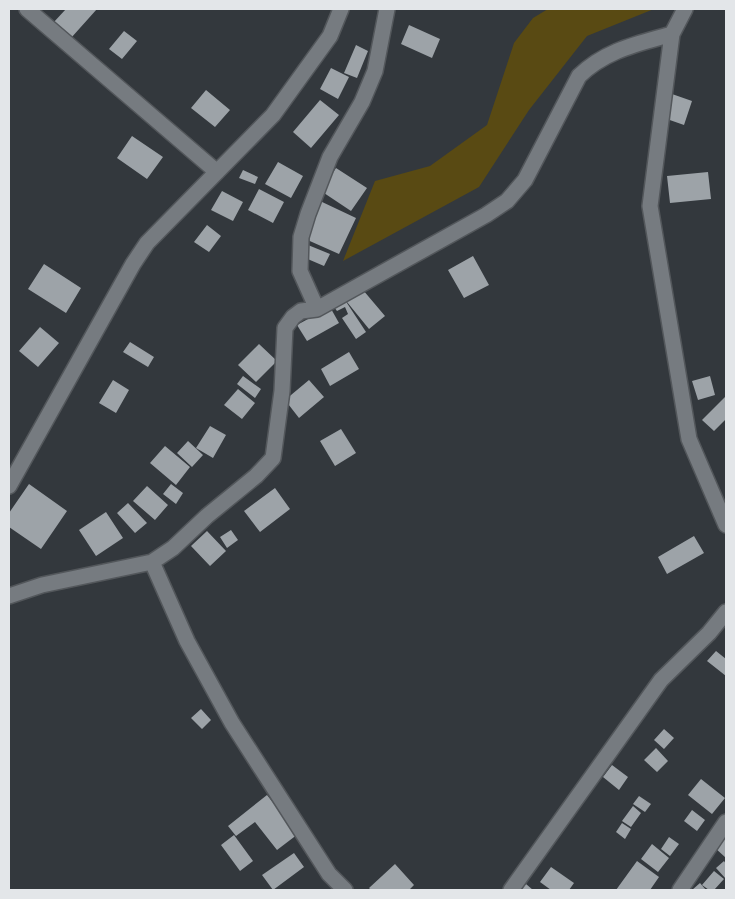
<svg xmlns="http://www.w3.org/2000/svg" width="735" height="899" viewBox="0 0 735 899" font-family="Overpass,sans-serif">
	<rect width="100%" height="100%" fill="#33383d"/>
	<path fill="#594a13" d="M548,9H654L587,36L529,110L479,187L343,261L375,181L430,166L487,125L514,43L533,18Z"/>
	<path fill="#9da3a8" d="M66,9H97L71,38L53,23Z
		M409,25L440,39L432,58L401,44Z
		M124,31L137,41L122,59L109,49Z
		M356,45L368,51L357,78L344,73Z
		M331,68L349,77L338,99L320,89Z
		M206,90L230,110L215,127L191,108Z
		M672,94L692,101L684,125L664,118Z
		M320,100L339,115L311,148L293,132Z
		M132,136L163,157L147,179L117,158Z
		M278,162L303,176L291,198L265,184Z
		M336,168L367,188L351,211L321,191Z
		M243,170L258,177L255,184L239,178Z
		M708,172L711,199L670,203L667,176Z
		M259,189L284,202L273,223L248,210Z
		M222,191L243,202L233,221L211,210Z
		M320,201L356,218L339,254L303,238Z
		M207,225L221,236L209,252L194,242Z
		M308,245L330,254L324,266L303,257Z
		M473,256L489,285L464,298L448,270Z
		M44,264L81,288L66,313L28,289Z
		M363,290L385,316L369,329L347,302Z
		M345,300L366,332L356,339L342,318L348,314L345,307L337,311L334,307Z
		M330,307L339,323L307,341L297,325Z
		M40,327L59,343L38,367L19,351Z
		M130,342L154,357L148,367L123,352Z
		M259,344L277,361L256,382L238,365Z
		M349,352L359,369L330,386L321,369Z
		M243,376L261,389L255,398L237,384Z
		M710,376L715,395L698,400L692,381Z
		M113,380L129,390L116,413L99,403Z
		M309,380L324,397L299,418L285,400Z
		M238,389L255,403L242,419L224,405Z
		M725,397L726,419L714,431L702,420Z
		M210,426L226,435L213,458L196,448Z
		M341,429L356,453L335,466L320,441Z
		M188,441L203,455L192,467L177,453Z
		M165,446L190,467L176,485L150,463Z
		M29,484L67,511L41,549L9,527V513Z
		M171,484L183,493L176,504L163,494Z
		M147,486L168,505L155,520L133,501Z
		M275,488L290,509L260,532L244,511Z
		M128,503L147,523L135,533L117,513Z
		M106,512L123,538L96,556L79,530Z
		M231,530L238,540L227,548L220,537Z
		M207,531L226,551L210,566L191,546Z
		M694,536L704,553L667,574L658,557Z
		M716,651L726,659V676L707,661Z
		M201,709L211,720L202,729L191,718Z
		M664,729L674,738L664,749L654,740Z
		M656,748L668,761L657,772L644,760Z
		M612,765L628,777L619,790L603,777Z
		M701,779L725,798L712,814L688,795Z
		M267,795L298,834L277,850L255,822L236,836L228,826Z
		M639,796L651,804L645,812L633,804Z
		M633,806L641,813L631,827L622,821Z
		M692,810L705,820L697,831L684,821Z
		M622,823L631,829L625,839L616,832Z
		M726,833V858L714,847Z
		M234,835L253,861L240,871L221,845Z
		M669,837L679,844L670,856L661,849Z
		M652,844L669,858L658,872L641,859Z
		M294,853L304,867L273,890L262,875Z
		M637,861L659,877L650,890H616Z
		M724,861L726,864V879L716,868Z
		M395,864L414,885L409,890H371L369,888Z
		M551,867L574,883L569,890H551L540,882Z
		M714,871L724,879L714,890H709L702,885Z
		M700,883L706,890H692Z
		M526,884L533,890H520Z"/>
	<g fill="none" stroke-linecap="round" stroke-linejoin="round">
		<defs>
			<path id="minor" d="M27,9L217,172
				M685,9L672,34L650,206L689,439L726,525
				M317,309L300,271L301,237L308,214L330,157L362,102L375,71L387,9
				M9,486L133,264L147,243L273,115L330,36L341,9
				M152,562L187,641L232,723L329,874L345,890
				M9,596L42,585L152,562L173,548L207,516L256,476L273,458L282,391L285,328L293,317L301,311L317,309L486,215L507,201L525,180L579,76C606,50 637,44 672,34
				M511,890L661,680L709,633L726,612
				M680,890L726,822"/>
		</defs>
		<use href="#minor" stroke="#53575b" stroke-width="18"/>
		<use href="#minor" stroke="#767b80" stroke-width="15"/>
	</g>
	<rect width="735" height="899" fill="none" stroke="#e3e6e9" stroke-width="20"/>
</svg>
